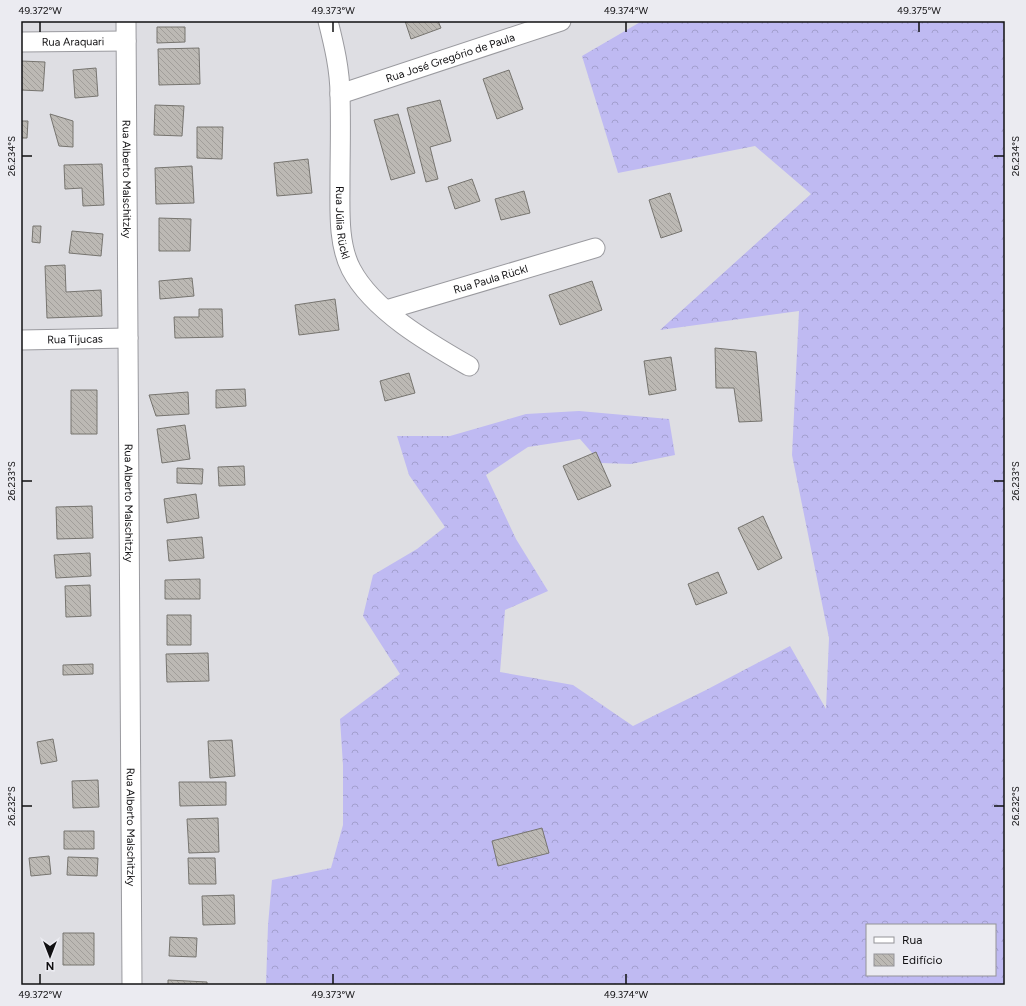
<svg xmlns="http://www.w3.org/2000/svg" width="1026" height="1006" viewBox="0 0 1026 1006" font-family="Figtree,sans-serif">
	<defs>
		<pattern id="forest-crowns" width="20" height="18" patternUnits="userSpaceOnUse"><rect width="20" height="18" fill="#bfbaf2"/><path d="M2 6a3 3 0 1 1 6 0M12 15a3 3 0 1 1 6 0" fill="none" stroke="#a39fce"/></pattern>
		<pattern id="building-back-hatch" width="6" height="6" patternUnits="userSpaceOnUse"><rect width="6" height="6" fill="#bcb9b4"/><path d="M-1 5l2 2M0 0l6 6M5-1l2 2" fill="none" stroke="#a19e9a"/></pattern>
	</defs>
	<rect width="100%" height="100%" fill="#dedee3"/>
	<path fill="url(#forest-crowns)" fill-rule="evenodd" d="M642,21H1005V985H266L268,925L272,880L331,868L343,825V765L340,719L400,674L363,616L373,575L417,549L445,527L409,475L397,436H450L526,414L579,411L669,419L675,455L631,464L601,463L580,439L528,447L486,475L516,539L548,591L505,610L500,672L573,685L633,726L706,690L790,646L826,709L829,638L792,455L799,311L660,330L811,194L755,146L618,173L582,56ZM867,925H995V975H867Z"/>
	<path fill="url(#building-back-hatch)" stroke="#76746f" d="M405,21H438L441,28L411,39Z
		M157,27H185V42L157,43Z
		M199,48L200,84L159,85L158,49Z
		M21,61L45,62L43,91L21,90Z
		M96,68L98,96L75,98L73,70Z
		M509,70L523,109L497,119L483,79Z
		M440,100L451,141L430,147L438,179L426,182L407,108Z
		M155,105L184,106L182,136L154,135Z
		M50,114L73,121V147L59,146Z
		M398,114L415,173L391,180L374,120Z
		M21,121H28L27,138H21Z
		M197,127H223L222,159L197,158Z
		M308,159L312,193L277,196L274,163Z
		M102,164L104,205L83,206L82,188L65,189L64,165Z
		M192,166L194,203L156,204L155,168Z
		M472,179L480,201L455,209L448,187Z
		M524,191L530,213L501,220L495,199Z
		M670,193L682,231L661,238L649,200Z
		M159,218L191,219L190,251H159Z
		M33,226H41L40,243L32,242Z
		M72,231L103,234L101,256L69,253Z
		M65,265L66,292L101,290L102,316L47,318L45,266Z
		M192,278L194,296L160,299L159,281Z
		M592,281L602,310L560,325L549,295Z
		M335,299L339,330L299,335L295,305Z
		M199,309H222L223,337L175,338L174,317H199Z
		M715,348L756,352L762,421L739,422L734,388H716Z
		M671,357L676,390L649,395L644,361Z
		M409,373L415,393L385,401L380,381Z
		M245,389L246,406L216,408V390Z
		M71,390H97V434H71Z
		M188,392L189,414L156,416L149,395Z
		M185,425L190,459L162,463L157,429Z
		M596,452L611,486L578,500L563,466Z
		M244,466L245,485L219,486L218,467Z
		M177,468L203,469L202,484L177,483Z
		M196,494L199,518L167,523L164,499Z
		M92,506L93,538L57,539L56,507Z
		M763,516L782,558L758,570L738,528Z
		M202,537L204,558L169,561L167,540Z
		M90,553L91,576L56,578L54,555Z
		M718,572L727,593L696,605L688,584Z
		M200,579V599H165V580Z
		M90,585L91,616L66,617L65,586Z
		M167,615H191V645H167Z
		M208,653L209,681L167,682L166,654Z
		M93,664V674L63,675V665Z
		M53,739L57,761L41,764L37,742Z
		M232,740L235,776L210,778L208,741Z
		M98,780L99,807L73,808L72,781Z
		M179,782H226V805L180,806Z
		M218,818L219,852L189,853L187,819Z
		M542,828L549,853L498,866L492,841Z
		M64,831H94V849H64Z
		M49,856L51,874L31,876L29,858Z
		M68,857L98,858L97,876L67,875Z
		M188,858H215L216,884H189Z
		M234,895L235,924L203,925L202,896Z
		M63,933H94V965H63Z
		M170,937L197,938L196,957L169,956Z
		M168,980L207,982V985H168Z"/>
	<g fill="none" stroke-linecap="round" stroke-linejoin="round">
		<defs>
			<g id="minor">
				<path id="s1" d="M126,21L132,985"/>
				<path id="s2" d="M328,21C334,45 340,70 340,95C341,125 340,154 340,183C340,211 338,244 351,269C373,311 429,343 469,366"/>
				<path id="s3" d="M21,42L126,41"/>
				<path id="s4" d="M340,94L561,21"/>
				<path id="s5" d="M386,310L595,248"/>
				<path id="s6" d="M21,340L128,338"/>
			</g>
		</defs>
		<use href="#minor" stroke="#9a9a9f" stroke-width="21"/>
		<use href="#minor" stroke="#fff" stroke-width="19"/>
	</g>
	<path fill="none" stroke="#111012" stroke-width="1.5" d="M40,22V32M333,22V32M626,22V32M919,22V32M22,156H32M994,156H1004M22,481H32M994,481H1004M22,806H32M994,806H1004M40,974V984M333,974V984M626,974V984"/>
	<g text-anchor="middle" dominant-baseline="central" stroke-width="3" stroke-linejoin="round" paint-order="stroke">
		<g font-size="11" fill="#111012" stroke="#ebebf1">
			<text stroke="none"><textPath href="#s3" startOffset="52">Rua Araquari</textPath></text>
			<text stroke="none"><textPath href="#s4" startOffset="116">Rua José Gregório de Paula</textPath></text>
			<text stroke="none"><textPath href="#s1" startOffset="158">Rua Alberto Malschitzky</textPath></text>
			<text stroke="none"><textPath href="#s2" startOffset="203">Rua Júlia Rückl</textPath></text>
			<text stroke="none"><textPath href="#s5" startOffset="109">Rua Paula Rückl</textPath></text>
			<text stroke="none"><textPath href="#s6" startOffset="54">Rua Tijucas</textPath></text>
			<text stroke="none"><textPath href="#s1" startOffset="482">Rua Alberto Malschitzky</textPath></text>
			<text stroke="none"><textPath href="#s1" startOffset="806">Rua Alberto Malschitzky</textPath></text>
		</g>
	</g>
	<rect width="1026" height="1006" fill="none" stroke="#ebebf1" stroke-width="44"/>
	<rect x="866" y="924" width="130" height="52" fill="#ebebf1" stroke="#949398"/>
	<rect x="874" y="937" width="20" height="6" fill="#ffffff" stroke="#949398"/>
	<text x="902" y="944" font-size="12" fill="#111012">Rua</text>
	<rect x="874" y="954" width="20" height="12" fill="url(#building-back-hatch)" stroke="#949398"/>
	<text x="902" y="964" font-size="12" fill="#111012">Edifício</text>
	<g transform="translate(50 956) rotate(180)" stroke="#ebebf1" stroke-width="3" paint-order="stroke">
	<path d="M0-3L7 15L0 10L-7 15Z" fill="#111012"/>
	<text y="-6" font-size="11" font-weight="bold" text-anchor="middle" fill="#111012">N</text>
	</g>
	<rect x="22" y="22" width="982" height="962" fill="none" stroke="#111012" stroke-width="1.5"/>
	<g font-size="10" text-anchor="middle" fill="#111012">
		<text x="40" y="14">49.372°W</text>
		<text x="333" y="14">49.373°W</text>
		<text x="626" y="14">49.374°W</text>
		<text x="919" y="14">49.375°W</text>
		<text transform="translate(1015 156) rotate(-90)" y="4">26.234°S</text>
		<text transform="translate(11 156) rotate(-90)" y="4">26.234°S</text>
		<text transform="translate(1015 481) rotate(-90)" y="4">26.233°S</text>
		<text transform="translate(11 481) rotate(-90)" y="4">26.233°S</text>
		<text transform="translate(1015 806) rotate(-90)" y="4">26.232°S</text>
		<text transform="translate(11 806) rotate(-90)" y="4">26.232°S</text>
		<text x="40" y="998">49.372°W</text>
		<text x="333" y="998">49.373°W</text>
		<text x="626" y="998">49.374°W</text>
	</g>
</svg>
